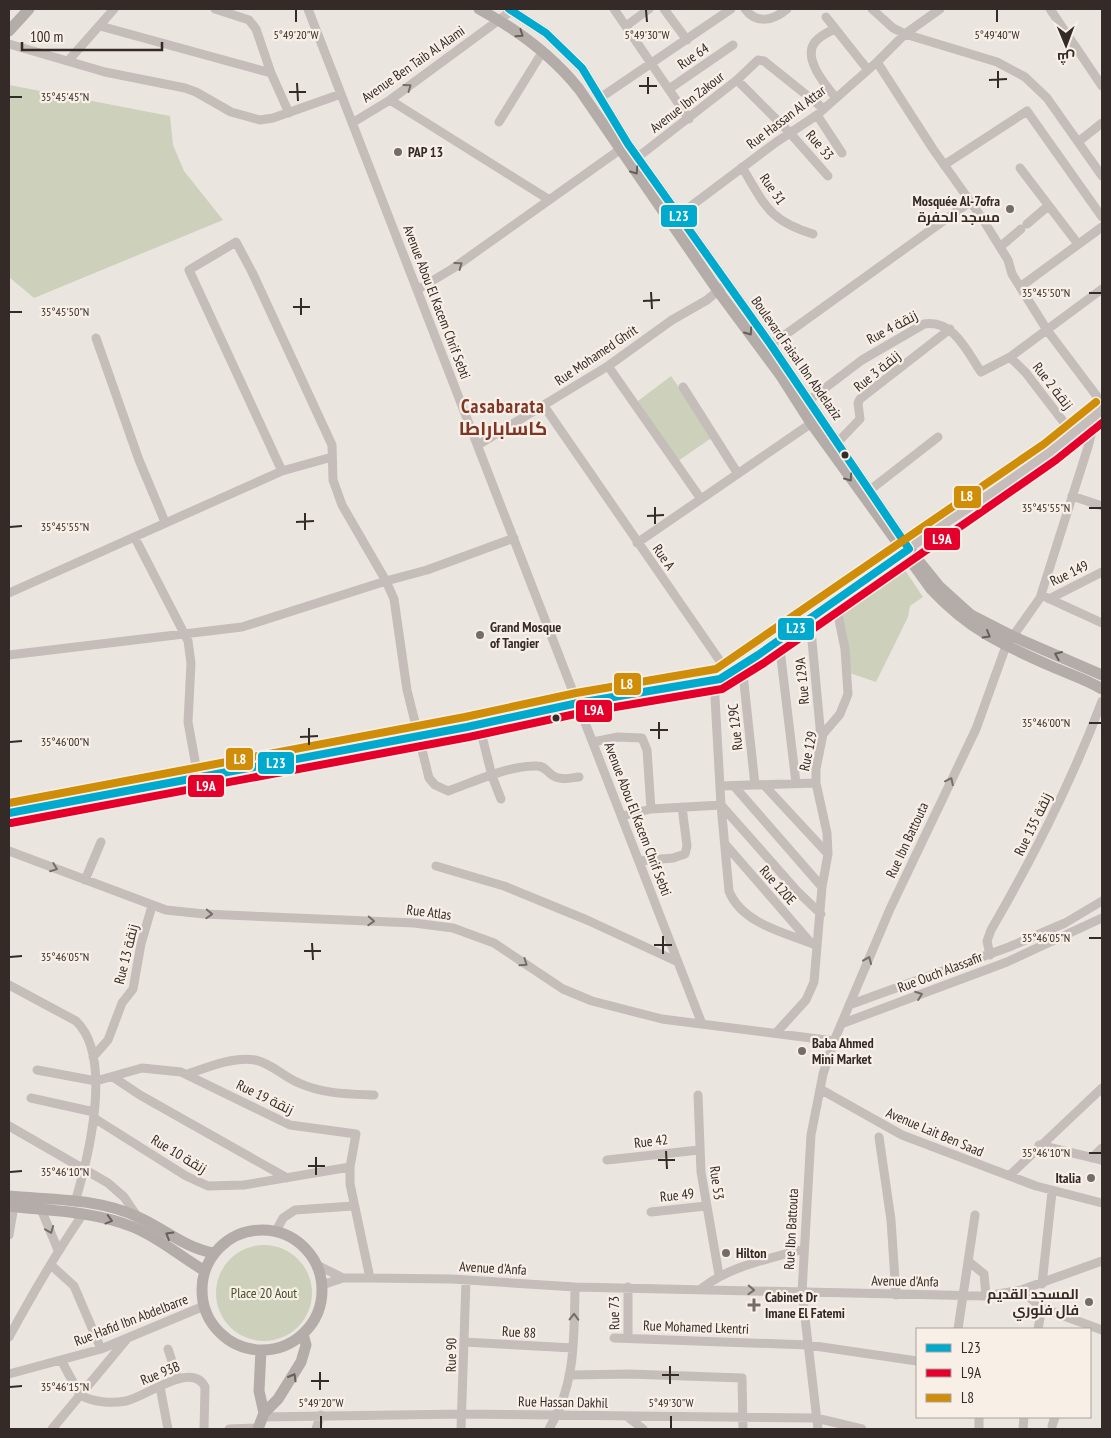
<svg xmlns="http://www.w3.org/2000/svg" width="1111" height="1438" viewBox="0 0 1111 1438" font-family="'PT Sans Narrow',Cairo,sans-serif">
	<rect width="100%" height="100%" fill="#ebe5e0"/>
	<path fill="#cdd0bb" d="M9,85L170,116L173,145L184,171L223,220L34,298L9,277Z
		M671,376L713,437L678,461L638,401Z
		M899,561L923,597L910,606L908,617L876,682L847,672L835,600Z
		M216 1293a48 48 0 1 1 96 0a48 48 0 1 1-96 0Z"/>
	<g fill="none" stroke-linecap="round" stroke-linejoin="round">
		<path stroke="#c4bdb9" stroke-width="9" d="M215,9L249,20L256,29L271,73L289,113
			M308,9L702,1024
			M614,9L689,119
			M664,9L687,40
			M745,9C757,25 774,20 787,9
			M872,9L893,28L905,34L997,62L1025,77L1047,98L1102,176
			M1050,9L1102,86
			M826,17L868,70
			M100,26L271,73
			M626,26L649,9
			M835,29C828,32 820,36 815,42C802,58 826,86 836,98
			M9,44L105,72L185,88L196,92L231,112L260,120L273,118L341,94
			M68,61L114,9
			M877,62L933,149L982,218L1008,260L1012,274L1047,330L1102,403
			M737,80L790,133L828,176
			M669,89L733,45
			M600,98L731,9
			M390,100L548,199
			M817,115L842,153
			M499,122L543,51
			M352,123L390,100L514,9
			M1078,142L1102,123
			M638,157L737,80L758,60L764,61L824,109
			M944,165L1027,111L1102,217
			M742,167C765,205 768,220 813,234
			M1020,168L1078,244
			M679,215L775,143L817,115L877,62L905,34L940,9
			M1027,224L1048,206
			M1000,247L1021,229
			M1020,287L1102,227
			M417,290L452,269L625,146
			M96,338L139,460L165,522
			M771,345L971,201
			M1010,357L1026,373L1072,433
			M608,366L701,499
			M683,387L738,474
			M808,401L862,360L924,324C953,319 967,351 981,372L1010,357L1102,289
			M544,406L729,674
			M838,442L860,419L858,403L860,399L950,329
			M478,445L608,366L672,320L707,300L726,284
			M282,471L189,270L236,242L252,272L332,445L333,480L342,505L386,581L394,599L407,690L429,778L435,785L448,791C473,782 510,765 537,766C545,766 546,771 552,775C560,781 570,778 579,777
			M870,490L938,437
			M1072,496L1102,506
			M135,538L188,641L191,663L188,722L198,777
			M637,543L816,420
			M9,593L282,471L332,457
			M1041,595L1102,623
			M1049,599L1102,572
			M810,619L821,738
			M779,641L796,783
			M9,655L242,627L386,581L427,570L514,538
			M742,665L755,785
			M714,680L721,805L729,891C742,924 786,933 816,945
			M479,724L492,776L501,799
			M593,742L618,737L642,738L647,750L651,809L721,805L797,891L821,914
			M764,785L828,854
			M720,786L816,783
			M734,786L822,887
			M9,813L467,727L578,703L720,679L758,655L938,528L990,494L1050,452L1102,410
			M622,816L651,809
			M725,844L810,942
			M9,851L166,910L204,914L414,923L453,928L494,943L563,989L592,1001L662,1019L834,1041
			M639,861L673,858L685,854L687,846L682,807
			M436,866L504,886L587,920L678,962
			M85,880L101,842
			M990,955L987,941L991,930C1034,856 1072,781 1102,701
			M9,985L76,1021C114,1057 88,1159 75,1202
			M849,1005L1009,947L1065,923L1102,901
			M841,1024L1007,962L1102,918
			M776,1033L806,1000L814,982L822,887L828,854L827,833L816,783V769L823,734L840,714L848,694L845,649L835,600
			M93,1057L108,1040L122,1003L133,989L141,944L152,906
			M37,1070L96,1081L142,1068L181,1072L290,1125L356,1134L350,1167V1184L370,1278
			M188,1074C208,1067 234,1056 255,1060C271,1063 284,1077 299,1083C323,1094 348,1094 374,1095
			M113,1077L140,1095L287,1178
			M820,1089L902,1135L1036,1186L1102,1203
			M698,1095L701,1172L719,1275
			M31,1098L94,1112
			M94,1118L186,1176L208,1186L244,1185L350,1167
			M9,1126L108,1183L124,1197L137,1216
			M879,1137L891,1220L896,1295
			M1039,1145L1102,1160
			M1092,1158L1102,1148
			M607,1160L699,1150
			M1009,1176L1102,1088
			M41,1209L58,1250
			M651,1212L706,1206
			M276,1231L283,1218L295,1210L353,1206
			M9,1235L14,1206
			M968,1261L984,1274L986,1296
			M51,1265L74,1286L101,1349
			M317,1265L343,1278
			M1042,1284L1052,1192
			M322,1285L343,1278H370L452,1279L575,1287L986,1296L1021,1290L1102,1261
			M628,1287V1338
			M702,1288C732,1265 767,1260 803,1249
			M1021,1290L1042,1308L1102,1330
			M958,1329L975,1215
			M1038,1329L1042,1308
			M9,1337C32,1295 56,1253 83,1214
			M614,1338L808,1345L917,1361
			M464,1342L573,1348
			M168,1349L178,1379
			M61,1360L80,1395
			M9,1374L101,1349L204,1306
			M571,1375L629,1374L742,1378L743,1429
			M160,1387L168,1429
			M80,1395C93,1402 111,1404 126,1401C146,1397 192,1360 205,1387L204,1429
			M262,1417L462,1414L816,1418L862,1429
			M628,1417L643,1429
			M979,1417V1429
			M1052,1426L1055,1417
			M52,1429L126,1340
			M229,1429L259,1428
			M316,1429L321,1415
			M461,1429L466,1280
			M549,1429C576,1385 574,1337 575,1287
			M818,1429L802,1292L811,1135L823,1074L834,1041L890,909L976,729L1006,646L1040,598L1088,447L1096,415
			M1023,1429L1024,1417"/>
		<path stroke="#b3aca8" stroke-width="11" d="M479,9C518,30 551,54 579,89L718,291L781,376L811,423L931,589C969,630 1003,645 1053,667C1069,674 1087,680 1102,689
			M509,9L546,33L582,68L628,144L771,345L909,549L939,586L971,615L1012,636L1102,675
			M9,31L29,9
			M9,1196C51,1200 99,1198 138,1217C165,1229 185,1248 214,1253
			M9,1206C50,1211 94,1211 133,1227C158,1237 181,1257 205,1271
			M202 1290a60 60 0 1 1 120 0a60 60 0 1 1-120 0Z
			M261,1350L259,1391L264,1413
			M258,1429L264,1413L278,1399L301,1362L306,1345L303,1334"/>
		<defs>
			<path id="bus-1" d="M9,813L467,727L578,703L720,679L758,655L909,549L771,345L628,144L582,68L546,33L509,9"/>
			<path id="bus-2" d="M11,823L469,737L580,713L722,689L764,663L1056,460L1102,423"/>
			<path id="bus-3" d="M9,803L465,717L576,693L716,669L1044,444L1096,402"/>
		</defs>
		<use href="#bus-1" stroke="#f8efe7" stroke-width="11"/>
		<use href="#bus-2" stroke="#f8efe7" stroke-width="11"/>
		<use href="#bus-3" stroke="#f8efe7" stroke-width="11"/>
		<use href="#bus-1" stroke="#00a9ce" stroke-width="8"/>
		<use href="#bus-2" stroke="#e4002b" stroke-width="8"/>
		<use href="#bus-3" stroke="#d08d08" stroke-width="8"/>
	</g>
	<defs><path id="oneway-chevron" d="M-2-3.5L2.5 0L-2 3.5" fill="none" stroke-width="1.6" stroke-linecap="round" stroke-linejoin="round" transform="scale(1.25)"/></defs>
	<g stroke="#675f5b">
		<use href="#oneway-chevron" transform="translate(520 34) rotate(34)"/>
		<use href="#oneway-chevron" transform="translate(635 171) rotate(55)"/>
		<use href="#oneway-chevron" transform="translate(749 332) rotate(55)"/>
		<use href="#oneway-chevron" transform="translate(849 478) rotate(55)"/>
		<use href="#oneway-chevron" transform="translate(987 635) rotate(30)"/>
		<use href="#oneway-chevron" transform="translate(1058 655) rotate(-157)"/>
		<use href="#oneway-chevron" transform="translate(109 1220) rotate(15)"/>
		<use href="#oneway-chevron" transform="translate(169 1235) rotate(-149)"/>
		<use href="#oneway-chevron" transform="translate(293 1377) rotate(-60)"/>
	</g>
	<g stroke="#756d69">
		<use href="#oneway-chevron" transform="translate(408 87) rotate(-36)"/>
		<use href="#oneway-chevron" transform="translate(459 265) rotate(-36)"/>
		<use href="#oneway-chevron" transform="translate(950 781) rotate(-64)"/>
		<use href="#oneway-chevron" transform="translate(54 868) rotate(21)"/>
		<use href="#oneway-chevron" transform="translate(209 914) rotate(2)"/>
		<use href="#oneway-chevron" transform="translate(371 921) rotate(3)"/>
		<use href="#oneway-chevron" transform="translate(868 960) rotate(-67)"/>
		<use href="#oneway-chevron" transform="translate(524 963) rotate(35)"/>
		<use href="#oneway-chevron" transform="translate(919 995) rotate(-20)"/>
		<use href="#oneway-chevron" transform="translate(50 1230) rotate(68)"/>
		<use href="#oneway-chevron" transform="translate(751 1290) rotate(2)"/>
		<use href="#oneway-chevron" transform="translate(574 1317) rotate(-89)"/>
	</g>
	<path fill="none" stroke="#342b28" stroke-width="2" d="M296,10V22M646,10L647,22M997,10V22M998,71V88M648,77V94M989,80L1007,79M297,83L298,101M639,86H657M289,92H306M10,97H22M651,292L652,309M1089,293H1101M301,298V315M643,301L660,300M293,307H310M10,312H22M655,507V524M1089,508H1101M305,513V530M647,516L664,515M296,522L314,521M10,527L22,526M659,722V739M1089,723H1101M309,728V745M650,730H668M300,737L318,736M10,742L22,741M663,936V954M1089,938H1101M312,943L313,960M654,945H672M304,951H321M10,957L22,956M666,1151L667,1169M1089,1153H1101M316,1157V1175M658,1160H675M308,1166H325M10,1172L22,1171M670,1366V1384M320,1372V1390M662,1375H679M311,1381H329M10,1387L22,1386M321,1416V1428M671,1416V1428"/>
	<g fill="#746c68" stroke="#f8efe7" stroke-width="2">
		<circle cx="398" cy="152" r="5"/>
		<circle cx="1010" cy="209" r="5"/>
		<circle cx="480" cy="635" r="5"/>
		<circle cx="802" cy="1051" r="5"/>
		<circle cx="1091" cy="1178" r="5"/>
		<circle cx="726" cy="1253" r="5"/>
		<circle cx="1089" cy="1302" r="5"/>
		<path d="M751.5 1297.5h5v5h5v5h-5v5h-5v-5h-5v-5h5z"/>
	</g>
	<g fill="#342b28" stroke="#f8efe7" stroke-width="2">
		<circle cx="845" cy="455" r="4.5"/>
		<circle cx="556" cy="718" r="4.5"/>
	</g>
	<g text-anchor="middle" dominant-baseline="central" stroke-width="4.5" stroke-linejoin="round" paint-order="stroke">
		<g font-size="14" fill="#342b28" stroke="#f8efe7">
			<text transform="translate(693 56) rotate(-34)">Rue 64</text>
			<text transform="translate(413 64) rotate(-35)">Avenue Ben Taib Al Alami</text>
			<text transform="translate(687 102) rotate(-38)">Avenue Ibn Zakour</text>
			<text transform="translate(786 117) rotate(-37)">Rue Hassan Al Attar</text>
			<text transform="translate(820 145) rotate(49)">Rue 33</text>
			<text transform="translate(773 189) rotate(55)">Rue 31</text>
			<text transform="translate(437 302) rotate(69)">Avenue Abou El Kacem Chrif Sebti</text>
			<text transform="translate(892 327) rotate(-28)">Rue 4 زنقة</text>
			<text transform="translate(596 355) rotate(-34)">Rue Mohamed Ghrit</text>
			<text transform="translate(797 358) rotate(55)">Boulevard Faisal Ibn Abdelaziz</text>
			<text transform="translate(877 371) rotate(-39)">Rue 3 زنقة</text>
			<text transform="translate(1053 386) rotate(52)">Rue 2 زنقة</text>
			<text transform="translate(664 557) rotate(55)">Rue A</text>
			<text transform="translate(1069 573) rotate(-26)">Rue 149</text>
			<text transform="translate(802 681) rotate(-95)">Rue 129A</text>
			<text transform="translate(735 727) rotate(-96)">Rue 129C</text>
			<text transform="translate(808 751) rotate(-78)">Rue 129</text>
			<text transform="translate(638 819) rotate(69)">Avenue Abou El Kacem Chrif Sebti</text>
			<text transform="translate(1033 824) rotate(-64)">Rue 135 زنقة</text>
			<text transform="translate(907 840) rotate(-65)">Rue Ibn Battouta</text>
			<text transform="translate(778 885) rotate(48)">Rue 120E</text>
			<text transform="translate(429 912) rotate(7)">Rue Atlas</text>
			<text transform="translate(126 954) rotate(-76)">Rue 13 زنقة</text>
			<text transform="translate(940 972) rotate(-21)">Rue Ouch Alassafir</text>
			<text transform="translate(265 1097) rotate(26)">Rue 19 زنقة</text>
			<text transform="translate(935 1132) rotate(23)">Avenue Lait Ben Saad</text>
			<text transform="translate(651 1141) rotate(-7)">Rue 42</text>
			<text transform="translate(179 1154) rotate(31)">Rue 10 زنقة</text>
			<text transform="translate(717 1183) rotate(82)">Rue 53</text>
			<text transform="translate(677 1195) rotate(-6)">Rue 49</text>
			<text transform="translate(791 1229) rotate(-87)">Rue Ibn Battouta</text>
			<text transform="translate(493 1268) rotate(3)">Avenue d'Anfa</text>
			<text transform="translate(905 1281) rotate(1)">Avenue d'Anfa</text>
			<text transform="translate(614 1313) rotate(-91)">Rue 73</text>
			<text transform="translate(131 1320) rotate(-21)">Rue Hafid Ibn Abdelbarre</text>
			<text transform="translate(696 1327) rotate(2)">Rue Mohamed Lkentri</text>
			<text transform="translate(519 1332) rotate(3)">Rue 88</text>
			<text transform="translate(451 1355) rotate(-89)">Rue 90</text>
			<text transform="translate(160 1373) rotate(-22)">Rue 93B</text>
			<text transform="translate(563 1402) rotate(1)">Rue Hassan Dakhil</text>
		</g>
		<g font-size="14" font-weight="bold" fill="#342b28" stroke="#f8efe7" text-anchor="start">
			<text x="408" y="152">PAP 13</text>
			<text x="1000" y="201" text-anchor="end">Mosquée Al-7ofra<tspan x="1000" dy="16">مسجد الحفرة</tspan></text>
			<text x="490" y="627">Grand Mosque<tspan x="490" dy="16">of Tangier</tspan></text>
			<text x="812" y="1043">Baba Ahmed<tspan x="812" dy="16">Mini Market</tspan></text>
			<text x="1081" y="1178" text-anchor="end">Italia</text>
			<text x="736" y="1253">Hilton</text>
			<text x="1079" y="1294" text-anchor="end">المسجد القديم<tspan x="1079" dy="16">فال فلوري</tspan></text>
			<text x="765" y="1297">Cabinet Dr<tspan x="765" dy="16">Imane El Fatemi</tspan></text>
		</g>
		<g font-size="14" fill="#46512d" stroke="#f8efe7">
			<text x="264" y="1293">Place 20 Aout</text>
		</g>
		<g font-size="19" font-weight="bold" letter-spacing="1" fill="#7e3626" stroke="#f8efe7">
			<text x="503" y="406">Casabarata<tspan x="503" dy="22">كاساباراطا</tspan></text>
		</g>
	</g>
	<g font-size="12" text-anchor="middle" fill="#342b28" stroke="#f8efe7" stroke-width="4.5" stroke-linejoin="round" paint-order="stroke">
		<text x="296" y="39">5°49'20"W</text>
		<text x="647" y="39">5°49'30"W</text>
		<text x="997" y="39">5°49'40"W</text>
		<text x="65" y="101">35°45'45"N</text>
		<text x="1046" y="297">35°45'50"N</text>
		<text x="65" y="316">35°45'50"N</text>
		<text x="1046" y="512">35°45'55"N</text>
		<text x="65" y="531">35°45'55"N</text>
		<text x="1046" y="727">35°46'00"N</text>
		<text x="65" y="746">35°46'00"N</text>
		<text x="1046" y="942">35°46'05"N</text>
		<text x="65" y="961">35°46'05"N</text>
		<text x="1046" y="1157">35°46'10"N</text>
		<text x="65" y="1176">35°46'10"N</text>
		<text x="65" y="1391">35°46'15"N</text>
		<text x="321" y="1407">5°49'20"W</text>
		<text x="671" y="1407">5°49'30"W</text>
	</g>
	<g stroke="#f8efe7" stroke-width="2">
		<rect x="660" y="204" width="38" height="24" rx="5" fill="#00a9ce"/>
		<rect x="953" y="485" width="29" height="24" rx="5" fill="#d08d08"/>
		<rect x="923" y="527" width="38" height="24" rx="5" fill="#e4002b"/>
		<rect x="777" y="617" width="38" height="24" rx="5" fill="#00a9ce"/>
		<rect x="613" y="672" width="29" height="24" rx="5" fill="#d08d08"/>
		<rect x="575" y="699" width="38" height="24" rx="5" fill="#e4002b"/>
		<rect x="225" y="747" width="29" height="24" rx="5" fill="#d08d08"/>
		<rect x="257" y="751" width="38" height="24" rx="5" fill="#00a9ce"/>
		<rect x="187" y="774" width="38" height="24" rx="5" fill="#e4002b"/>
	</g>
	<g font-size="14" text-anchor="middle" font-weight="bold" fill="#fff">
		<text x="679" y="221">L23</text>
		<text x="967" y="501">L8</text>
		<text x="942" y="544">L9A</text>
		<text x="796" y="633">L23</text>
		<text x="627" y="689">L8</text>
		<text x="594" y="715">L9A</text>
		<text x="240" y="764">L8</text>
		<text x="276" y="768">L23</text>
		<text x="206" y="791">L9A</text>
	</g>
	<rect width="1111" height="1438" fill="none" stroke="#342b28" stroke-width="20"/>
	<rect x="916" y="1328" width="175" height="90" fill="#f8efe7" stroke="#aaa19b"/>
	<rect x="926" y="1344" width="25" height="8" fill="#00a9ce" stroke="#aaa19b"/>
	<text x="961" y="1353" font-size="15" fill="#342b28">L23</text>
	<rect x="926" y="1369" width="25" height="8" fill="#e4002b" stroke="#aaa19b"/>
	<text x="961" y="1378" font-size="15" fill="#342b28">L9A</text>
	<rect x="926" y="1394" width="25" height="8" fill="#d08d08" stroke="#aaa19b"/>
	<text x="961" y="1403" font-size="15" fill="#342b28">L8</text>
	<g transform="translate(1066 45) rotate(179)" stroke="#f8efe7" stroke-width="4" paint-order="stroke">
	<path d="M0-4L9 19L0 12L-9 19Z" fill="#342b28"/>
	<text y="-8" font-size="14" font-weight="bold" text-anchor="middle" fill="#342b28">ش</text>
	</g>
	<path d="M22 42v8h140v-8" fill="none" stroke="#342b28" stroke-width="2.5"/>
	<text x="30" y="42" font-size="15" fill="#342b28" stroke="#f8efe7" stroke-width="4" paint-order="stroke">100 m</text>
</svg>
